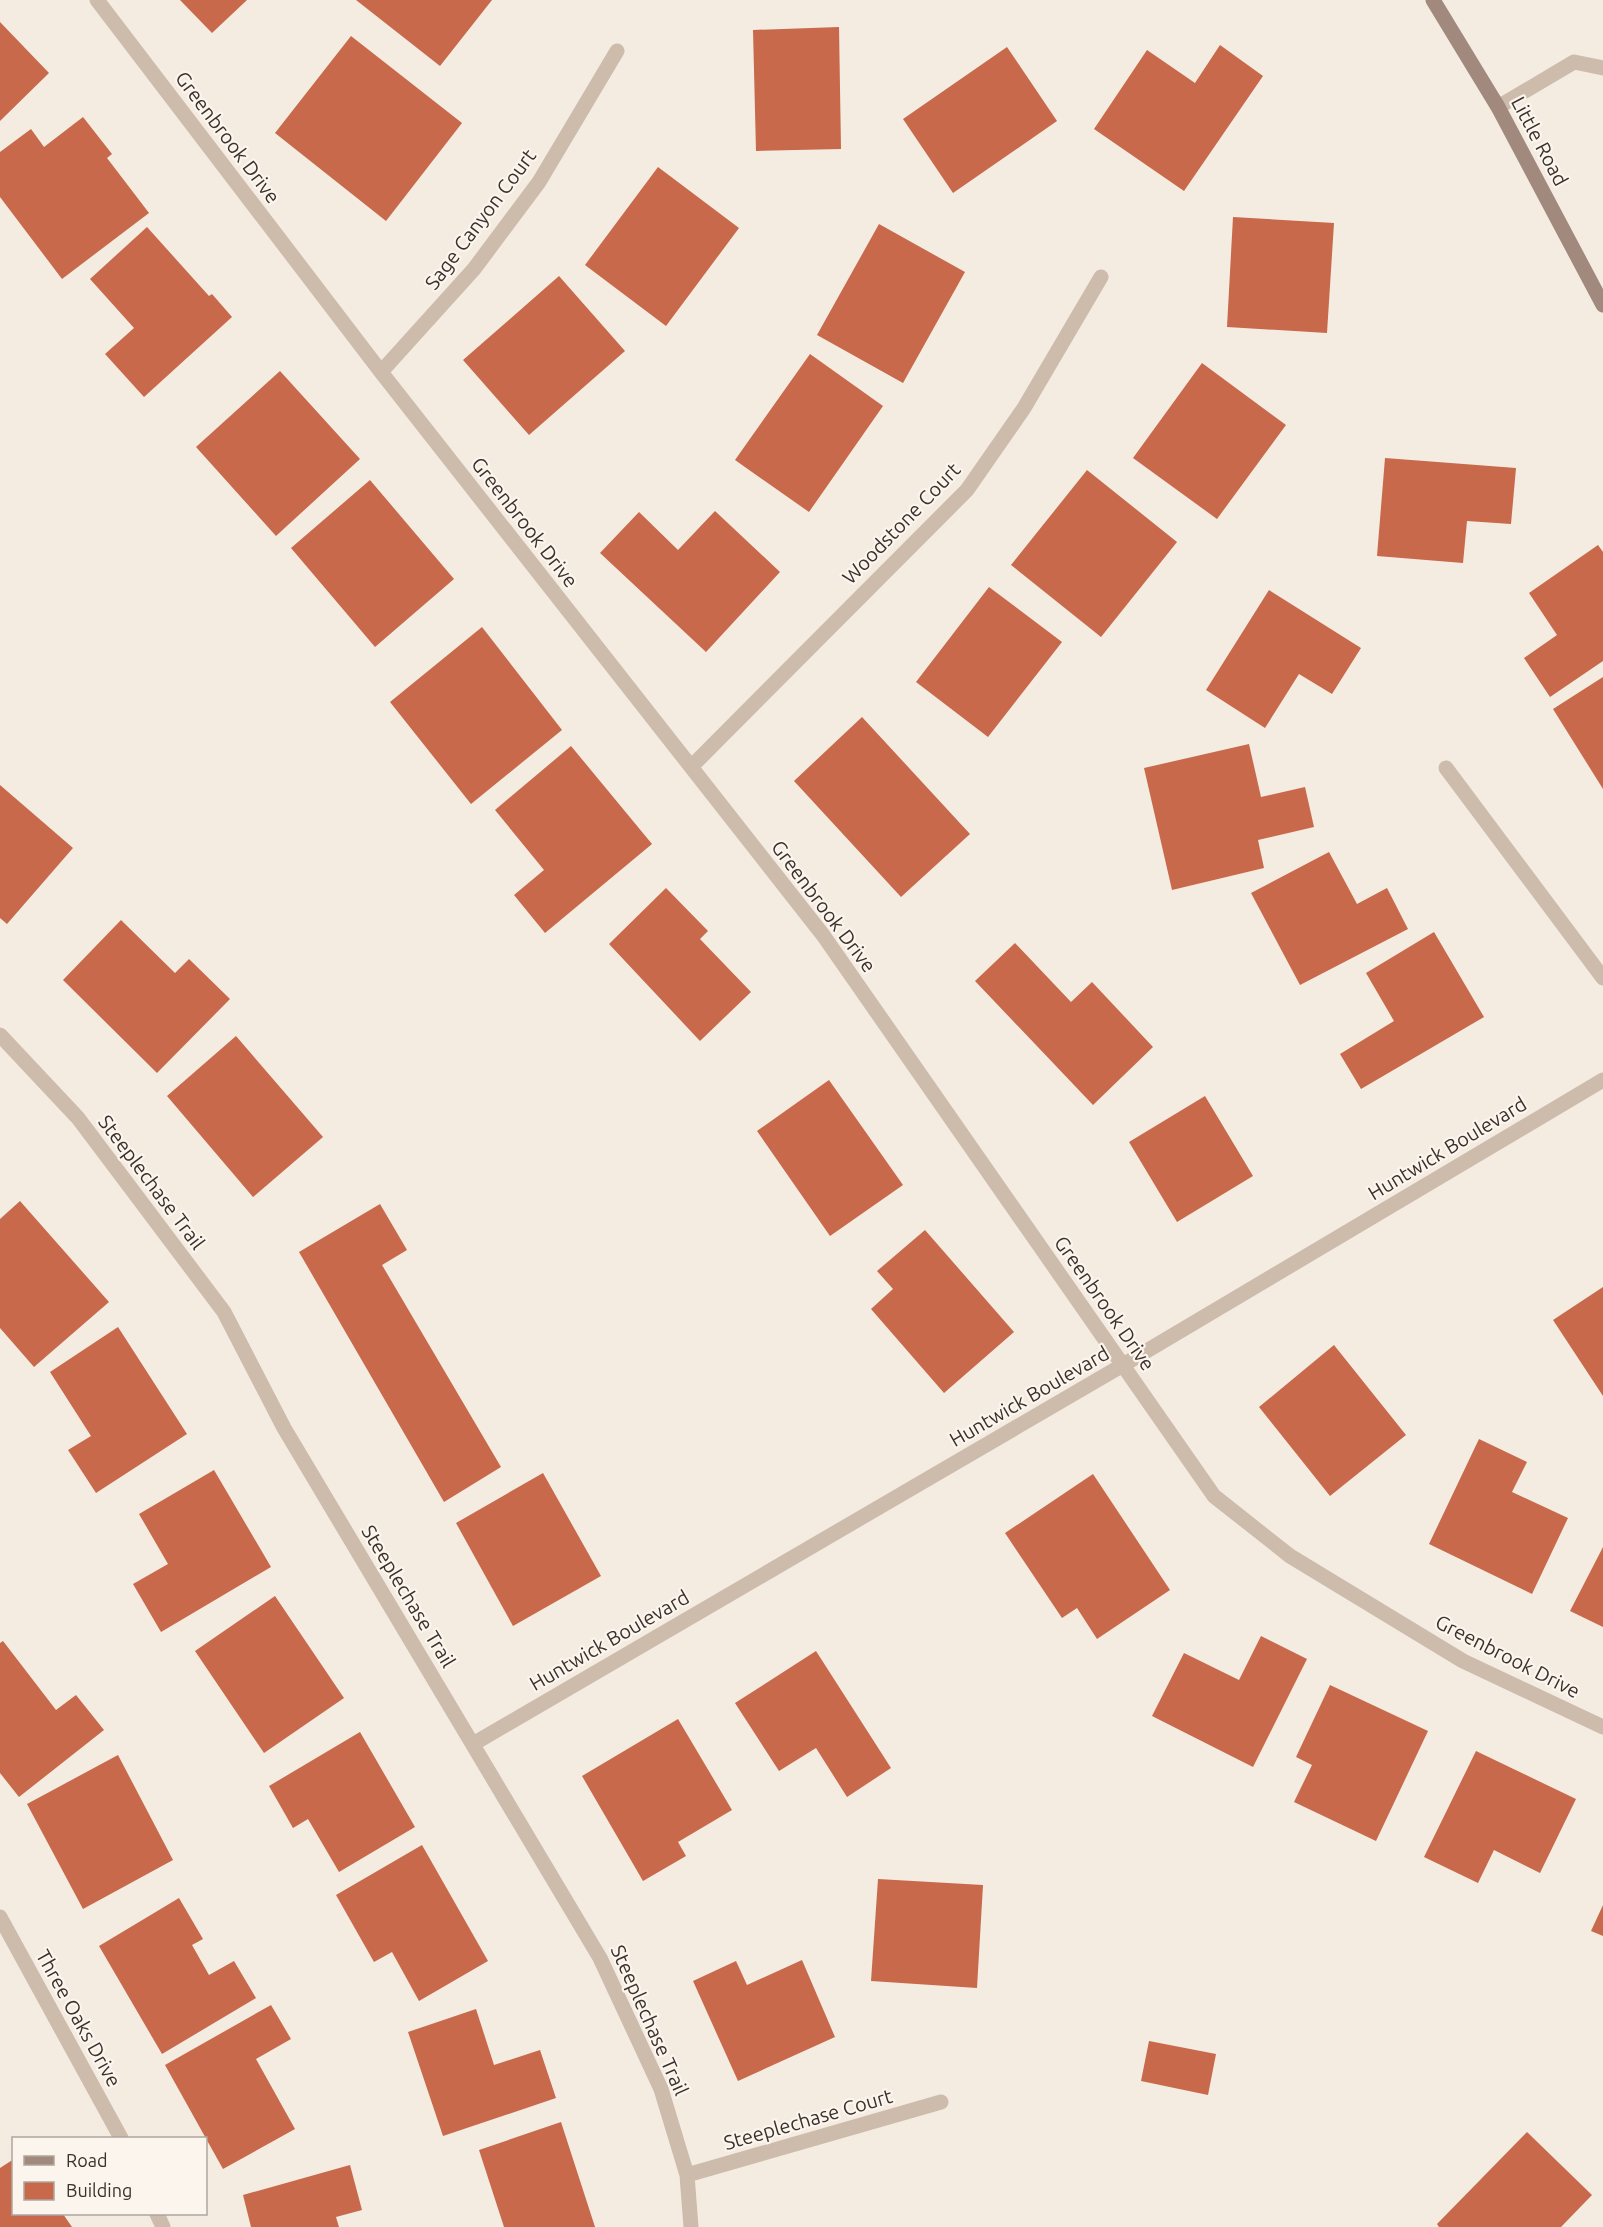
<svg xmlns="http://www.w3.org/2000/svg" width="1603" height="2227" viewBox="0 0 1603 2227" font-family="Ubuntu,sans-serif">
	<rect width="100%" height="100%" fill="#f4ebe1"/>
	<path fill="#c8694b" d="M180,0H247L212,33Z
		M356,0H492L440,66Z
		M0,22L49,73L0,121Z
		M839,27L841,149L756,151L753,30Z
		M351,36L462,123L386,221L275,133Z
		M1220,45L1263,76L1184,191L1094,129L1147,50L1195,83Z
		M1007,47L1057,121L953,193L903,119Z
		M83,117L112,154L107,158L149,213L62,279L0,197V152L31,129L44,147Z
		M658,167L739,228L666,326L585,265Z
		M1233,217L1334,223L1327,333L1227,327Z
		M879,224L965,272L903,383L817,335Z
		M147,227L209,296L212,294L232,317L144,397L105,354L134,328L90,279Z
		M559,276L625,351L529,435L463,360Z
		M810,354L883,406L809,512L735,460Z
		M1202,363L1286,425L1217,519L1133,458Z
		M280,371L360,459L276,536L196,447Z
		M1385,458L1516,468L1511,524L1467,521L1463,563L1377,556Z
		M1087,470L1177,542L1101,637L1011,565Z
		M370,480L454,579L375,647L291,548Z
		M715,511L780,572L706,652L600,553L639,512L678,550Z
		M1598,545L1603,552V661L1550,697L1524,658L1557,635L1529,593Z
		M989,587L1062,642L988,737L916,682Z
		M1269,590L1361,648L1332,694L1299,674L1265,728L1206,690Z
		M482,627L562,730L471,804L390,702Z
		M1603,677V789L1553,709Z
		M862,717L970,834L901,897L794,781Z
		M1249,744L1261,797L1305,787L1314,827L1258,840L1264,868L1172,890L1144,768Z
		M571,746L652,844L545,933L514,895L544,870L495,810Z
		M0,785L73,848L7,924L0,918Z
		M1329,852L1357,904L1387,888L1408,929L1300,985L1251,893Z
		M666,888L708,931L700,939L751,992L700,1041L609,944Z
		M121,920L175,973L189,959L230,999L157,1073L63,980Z
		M1434,932L1484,1017L1361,1089L1340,1054L1394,1021L1366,973Z
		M1015,943L1071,1002L1092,982L1153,1047L1093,1105L975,981Z
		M236,1036L323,1137L253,1197L167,1096Z
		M829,1080L903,1185L830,1236L757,1131Z
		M1205,1096L1253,1176L1177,1222L1129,1142Z
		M20,1201L109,1302L34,1367L0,1328V1219Z
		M380,1204L407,1250L382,1265L501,1467L444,1502L299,1252Z
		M925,1230L1014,1332L944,1393L871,1309L893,1289L877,1271Z
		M1603,1287V1396L1553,1320Z
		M118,1327L187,1434L96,1493L68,1450L91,1436L50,1372Z
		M1334,1345L1406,1435L1330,1496L1259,1407Z
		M1479,1439L1527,1462L1512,1492L1568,1518L1532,1594L1429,1544Z
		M214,1470L271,1567L161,1632L133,1584L168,1564L139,1514Z
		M543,1473L601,1576L513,1626L456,1523Z
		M1093,1474L1170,1590L1097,1639L1077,1608L1062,1618L1005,1533Z
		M1603,1547V1627L1570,1611Z
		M275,1596L344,1698L264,1753L195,1651Z
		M1261,1636L1307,1659L1253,1767L1152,1716L1184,1653L1239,1680Z
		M3,1641L56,1710L76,1695L104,1730L19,1797L0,1773V1643Z
		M816,1651L891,1768L847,1797L816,1748L779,1771L735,1703Z
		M1330,1685L1428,1731L1376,1841L1294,1802L1312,1765L1296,1757Z
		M678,1719L732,1810L678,1842L686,1856L643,1881L582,1776Z
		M360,1732L415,1827L339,1872L308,1819L293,1828L269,1786Z
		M1476,1751L1576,1799L1540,1873L1494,1850L1478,1883L1424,1857Z
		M118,1755L173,1860L83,1909L27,1804Z
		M422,1845L488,1961L419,2001L392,1952L374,1962L336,1895Z
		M878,1879L983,1885L977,1988L871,1981Z
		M179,1898L203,1939L192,1945L209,1975L234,1961L256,1998L162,2054L99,1946Z
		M1603,1905V1936L1591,1931Z
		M802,1960L835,2037L738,2081L693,1981L736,1961L747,1985Z
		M271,2005L291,2039L256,2059L295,2129L223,2169L165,2065Z
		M476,2009L494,2065L540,2050L556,2098L443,2136L408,2032Z
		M1149,2041L1216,2054L1208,2095L1141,2081Z
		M561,2122L595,2227H504L479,2150Z
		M1527,2132L1592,2195L1561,2227H1439L1437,2224Z
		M14,2159V2214H63L72,2227H0V2168Z
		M350,2165L362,2210L336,2217L339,2227H251L243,2195Z"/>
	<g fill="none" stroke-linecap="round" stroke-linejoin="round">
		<path stroke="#cdbbac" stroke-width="15" d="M1498,107L1574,62L1603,68"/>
		<path stroke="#cdbbac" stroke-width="15" d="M97,0L381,372L823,935L1214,1496L1290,1556L1463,1661L1603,1727
			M381,372L474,269L539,182L617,51
			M691,767L967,490L1024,408L1101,277
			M1446,768L1603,978
			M0,1035L78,1118L224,1312L284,1428L600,1958L661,2089L687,2175L691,2227
			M473,1744L1123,1365L1603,1080
			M0,1917L121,2138
			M687,2175L941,2102
			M157,2214L163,2227"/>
		<path stroke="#a18a7d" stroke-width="15" d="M1433,0L1498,107L1603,305"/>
	</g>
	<g text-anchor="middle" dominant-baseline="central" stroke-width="4.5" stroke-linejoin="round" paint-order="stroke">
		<g font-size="20" fill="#3b302b" stroke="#fbf5ee">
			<text transform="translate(228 137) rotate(53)">Greenbrook Drive</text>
			<text transform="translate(1540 141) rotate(62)">Little Road</text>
			<text transform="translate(480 219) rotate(-53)">Sage Canyon Court</text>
			<text transform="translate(525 522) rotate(52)">Greenbrook Drive</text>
			<text transform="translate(901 523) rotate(-46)">Woodstone Court</text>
			<text transform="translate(824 906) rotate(53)">Greenbrook Drive</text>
			<text transform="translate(1447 1148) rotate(-31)">Huntwick Boulevard</text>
			<text transform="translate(152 1182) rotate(53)">Steeplechase Trail</text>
			<text transform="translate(1105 1303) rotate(55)">Greenbrook Drive</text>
			<text transform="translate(1029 1396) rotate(-30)">Huntwick Boulevard</text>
			<text transform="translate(409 1596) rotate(59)">Steeplechase Trail</text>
			<text transform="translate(609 1640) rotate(-30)">Huntwick Boulevard</text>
			<text transform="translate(1508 1656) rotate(27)">Greenbrook Drive</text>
			<text transform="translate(79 2018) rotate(61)">Three Oaks Drive</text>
			<text transform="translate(650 2020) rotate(66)">Steeplechase Trail</text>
			<text transform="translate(808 2119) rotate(-16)">Steeplechase Court</text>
		</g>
	</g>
	<rect x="12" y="2137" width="195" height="78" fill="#fbf5ee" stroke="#aea6a0" stroke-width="1.5"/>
	<rect x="24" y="2156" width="30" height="9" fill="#a18a7d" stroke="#aea6a0" stroke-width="1.5"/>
	<text x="66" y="2167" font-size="18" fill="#3b302b">Road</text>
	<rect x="24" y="2182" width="30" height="18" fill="#c8694b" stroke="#aea6a0" stroke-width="1.5"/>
	<text x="66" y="2197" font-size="18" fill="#3b302b">Building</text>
</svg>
